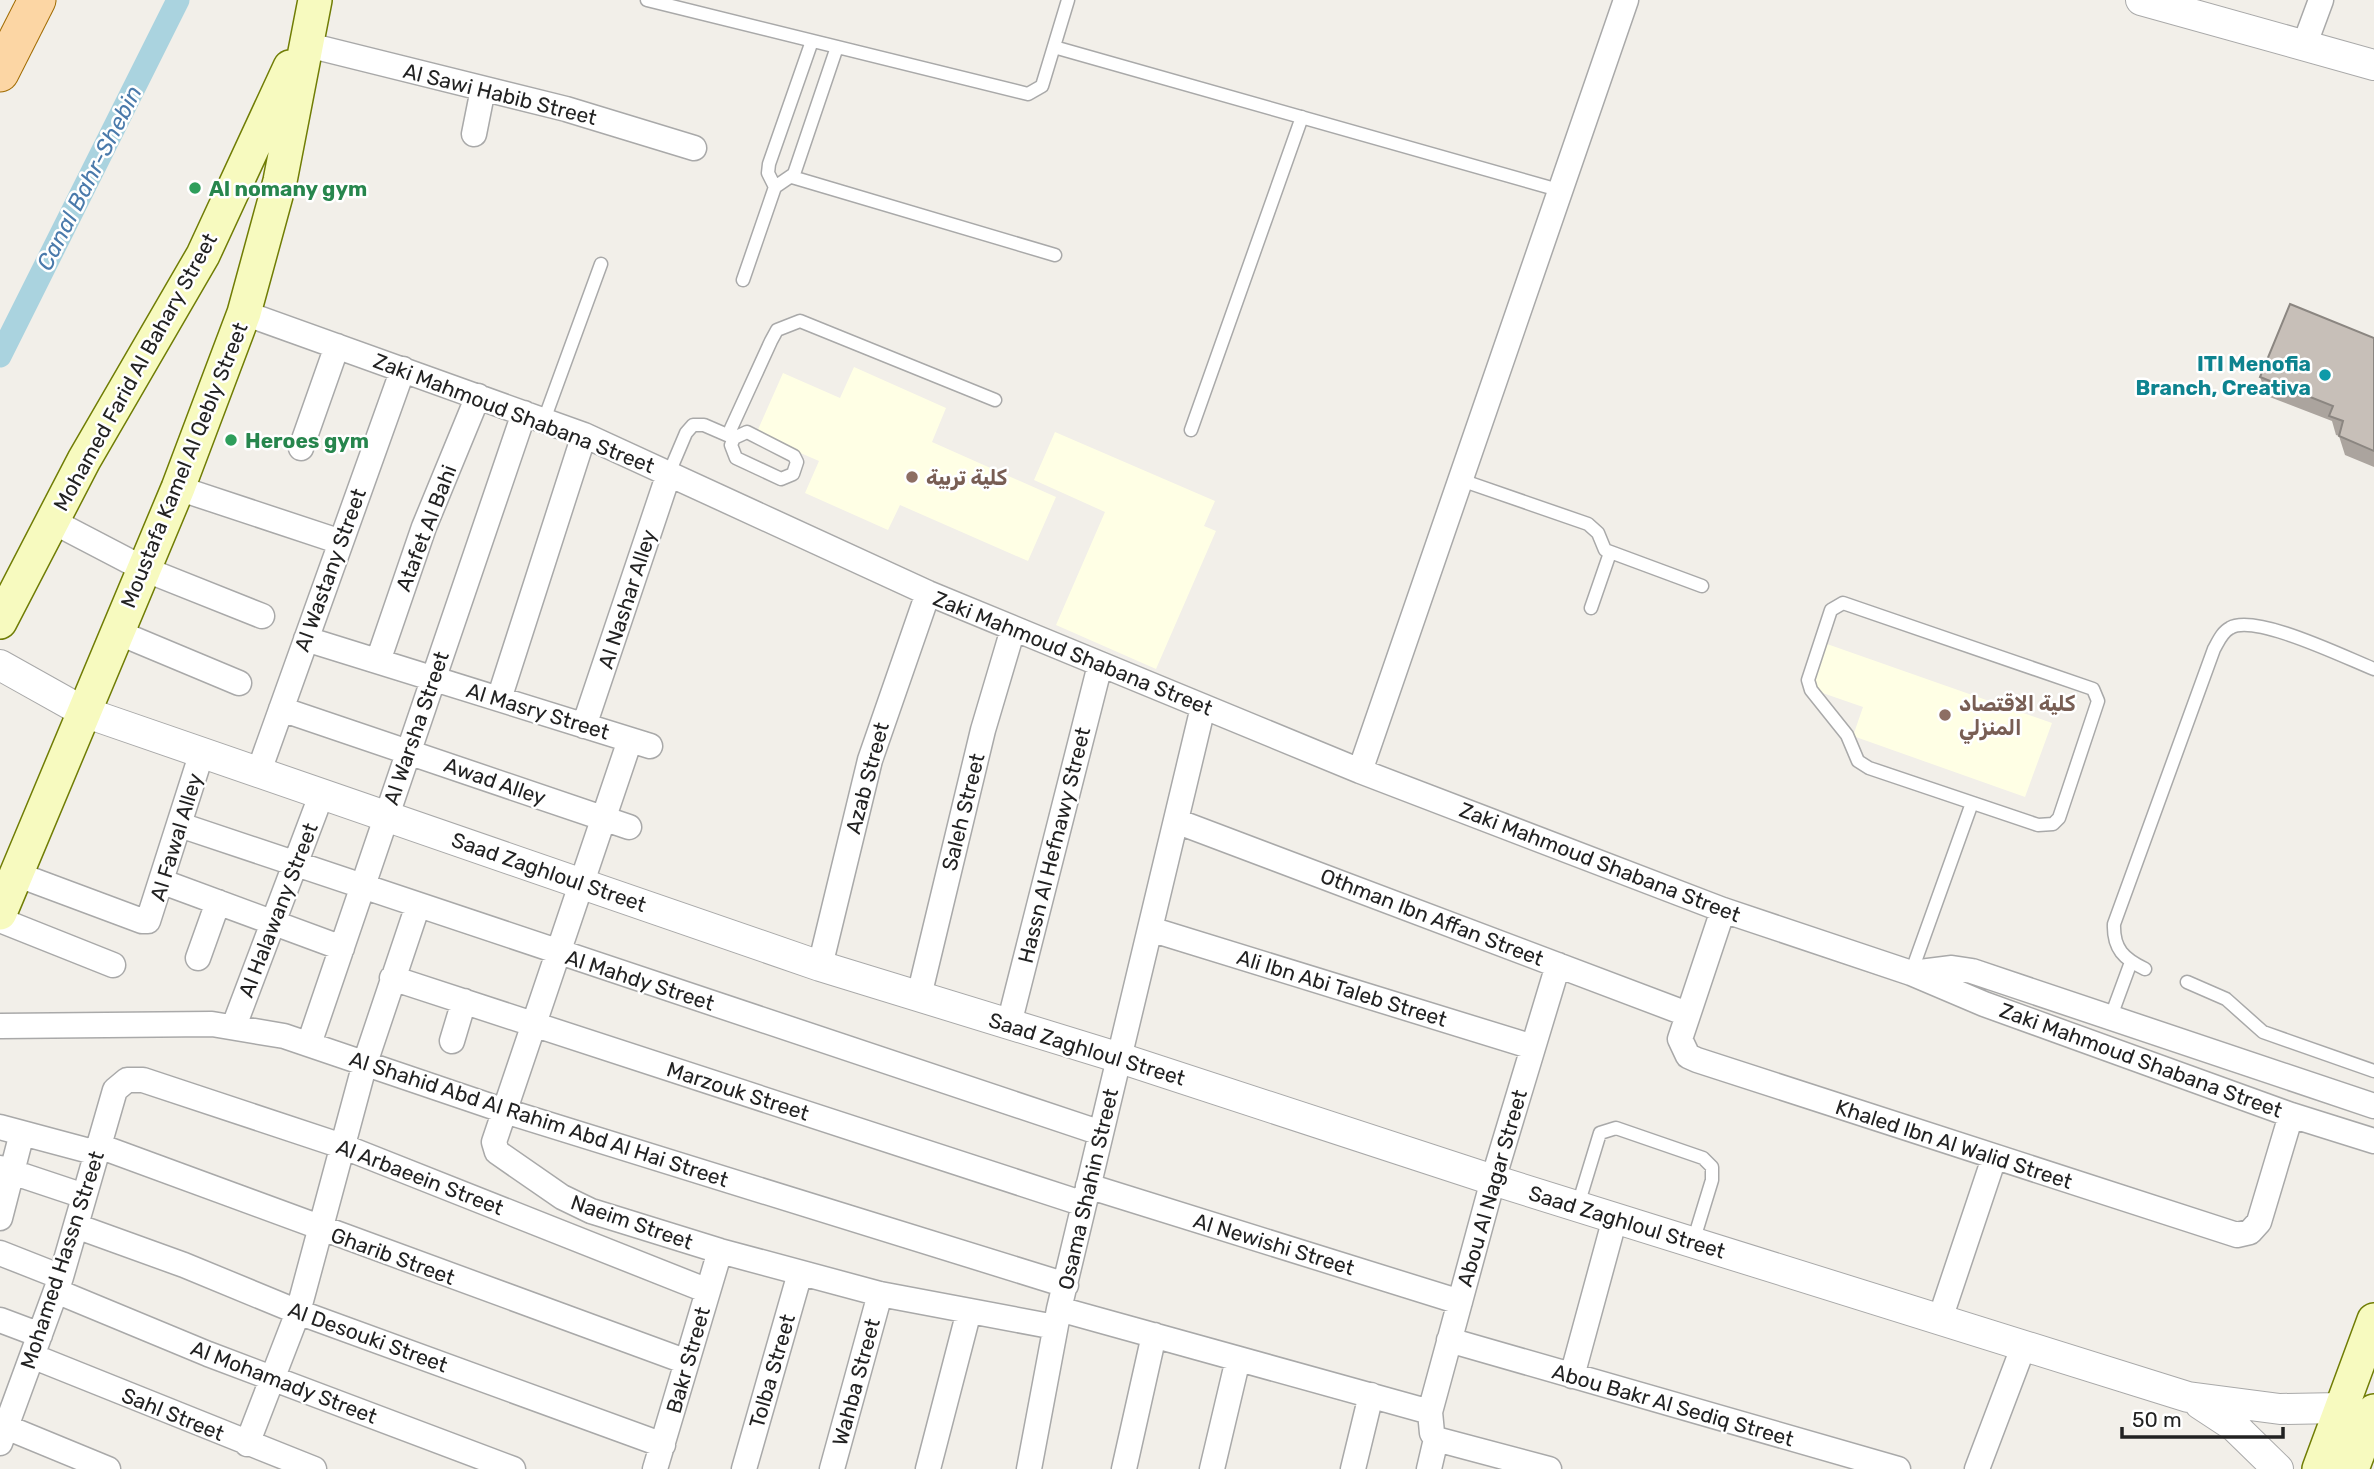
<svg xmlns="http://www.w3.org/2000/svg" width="2374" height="1469" viewBox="0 0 2374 1469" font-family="Rubik,'Noto Sans Arabic',sans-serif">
	<rect width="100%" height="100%" fill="#f2efe9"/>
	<path fill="#ffffe5" d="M854,367L946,408L932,442L1056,497L1028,561L900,505L888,530L805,493L819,461L756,434L783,373L840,398Z
		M1055,432L1215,501L1204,526L1216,531L1156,669L1056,625L1105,512L1034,480Z
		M1827,644L2052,723L2025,797L1853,736L1863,707L1811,689Z"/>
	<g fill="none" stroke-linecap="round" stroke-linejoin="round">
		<path stroke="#aad3df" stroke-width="23" d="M0,356L178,0"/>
		<defs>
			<path id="service" d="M647,0L1028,94L1042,86L1068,0
				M1054,47L1562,191
				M792,177L1055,255
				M775,187L768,173L769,164L812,41
				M743,280L775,187L794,174L837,47
				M544,420L601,264
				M1191,430L1302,117
				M747,432L794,456L797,462L793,474L781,479L736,458L731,445L734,438Z
				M728,435L771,341L777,330L800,321L995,400
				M669,473L686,433L693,425H704L734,438
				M1461,480L1588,524L1598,533L1605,550L1702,586
				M1843,603L2093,689L2098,701L2059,818L2053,824L2038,825L1869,768L1858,761L1847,735L1811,690L1808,680L1831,610Z
				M1591,608L1610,553
				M2145,969C2124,959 2113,949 2114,924L2214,649C2218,642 2222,632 2230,628C2255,613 2346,658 2374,669
				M1911,973L1972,803
				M2187,982L2226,999L2263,1032L2374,1071
				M2110,1019L2131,962
				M1578,1205L1600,1133L1616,1128L1703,1158L1712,1167V1180L1693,1242"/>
			<path id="minor" d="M304,44L566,109L694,148
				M2304,46L2321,0
				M474,134L483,89
				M244,313L584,435L928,593L1360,771L1723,910L1911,973L1984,1004L2291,1115L2374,1141
				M301,448L337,346
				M178,488L341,542
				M52,521L144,569L262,616
				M117,632L239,683
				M306,639L650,746
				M378,661L424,527L478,396
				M499,699L584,435
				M281,709L629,827
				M584,726L669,473
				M630,740L494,1142L497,1152L562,1197L591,1211L720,1251L880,1294L1055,1327
				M259,771L403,369
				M1360,771L1626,0
				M1176,821L1687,1014
				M180,825L1101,1133
				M16,874L142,921H148L202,752
				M163,882L342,948
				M1723,910L1680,1039L1688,1056L1697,1060L2237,1235L2250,1232L2259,1222L2291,1115
				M0,920L113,965
				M1150,929L1533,1047
				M198,958L218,902
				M820,966L870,760L928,593
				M1912,973L1952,968L1972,971L2374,1106
				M392,978L1084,1204
				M919,996L983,730L1013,629
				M1009,1024L1100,665
				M0,1026L212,1024L284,1036L505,1111L1066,1285
				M234,1026L322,793
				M452,1041L464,1001
				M309,1044L524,413
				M0,1127L97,1153
				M99,1146L687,1362
				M0,1168L84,1196
				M1088,1186L1460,1302
				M0,1218L22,1133
				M76,1226L184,1265L298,1312L663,1445
				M0,1253L61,1277
				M56,1291L208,1354L513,1469
				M1059,1309L1430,1412L1432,1433L1436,1439L1549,1469
				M1940,1319L1994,1158
				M0,1320L40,1335
				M1449,1340L1898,1469
				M32,1356L314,1469
				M1572,1376L1615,1218
				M1430,1412L1493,1180L1558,965
				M6,1427L108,1469
				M0,1443L61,1277L115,1090L127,1080H143L342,1146L708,1291
				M247,1444L298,1312L365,1063L418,905
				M655,1469L720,1251
				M744,1469L800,1273
				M832,1469L880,1294
				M928,1469L969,1311
				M1029,1469L1059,1309L1203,707
				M1124,1469L1154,1335
				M1212,1469L1238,1359
				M1353,1469L1371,1395
				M1429,1469L1436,1439
				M1977,1469L2024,1345"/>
			<path id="tertiary" d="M2141,0L2374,65
				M0,665L84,712L820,966L1120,1058L1493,1180L2188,1397L2280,1409L2341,1408
				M2200,1404L2235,1427L2278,1469"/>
			<path id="secondary" d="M0,622L84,460L203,255L290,67
				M0,913L178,488L244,313L280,181L315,0
				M2319,1469L2374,1320
				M2352,1469L2374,1411"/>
			<path id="primary" d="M0,73L37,0"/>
		</defs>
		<use href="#service" stroke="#a9a9a9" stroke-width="15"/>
		<use href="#minor" stroke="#a9a9a9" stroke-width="27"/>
		<use href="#tertiary" stroke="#a9a9a9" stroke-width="32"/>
		<use href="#secondary" stroke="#707d05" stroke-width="36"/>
		<use href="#primary" stroke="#a06b00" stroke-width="39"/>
		<use href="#service" stroke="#fff" stroke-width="12"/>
		<use href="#minor" stroke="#fff" stroke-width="24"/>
		<use href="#tertiary" stroke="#fff" stroke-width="30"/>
		<use href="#secondary" stroke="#f7fabf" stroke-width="33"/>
		<use href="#primary" stroke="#fcd6a4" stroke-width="37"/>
	</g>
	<path fill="#aba49e" d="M2374,338V467L2345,455L2339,436L2336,435L2332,421L2267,396L2260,377Z"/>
	<path fill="#c7bfb8" stroke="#8b8681" stroke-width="2" d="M2290,304L2374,338V451L2339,436L2343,421L2329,416L2333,406L2260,377Z"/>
	<g fill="#2e9e5b" stroke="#fff" stroke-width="2.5">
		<circle cx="195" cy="188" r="7"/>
		<circle cx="231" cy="440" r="7"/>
	</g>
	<circle fill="#0f9aa8" stroke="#fff" stroke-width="2.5" cx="2325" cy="375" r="7"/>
	<g fill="#8d6e63" stroke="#fff" stroke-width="2.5">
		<circle cx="912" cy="477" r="7"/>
		<circle cx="1945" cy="715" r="7"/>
	</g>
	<g text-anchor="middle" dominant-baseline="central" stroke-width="5" stroke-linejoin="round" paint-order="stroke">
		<g font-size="21" fill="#222" stroke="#fff">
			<text transform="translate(500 94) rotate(14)">Al Sawi Habib Street</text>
			<text transform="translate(135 372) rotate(-61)">Mohamed Farid Al Bahary Street</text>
			<text transform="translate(514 413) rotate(21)">Zaki Mahmoud Shabana Street</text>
			<text transform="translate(184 465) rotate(-68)">Moustafa Kamel Al Qebly Street</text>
			<text transform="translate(426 528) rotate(-69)">Atafet Al Bahi</text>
			<text transform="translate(330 570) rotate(-70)">Al Wastany Street</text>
			<text transform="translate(627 599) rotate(-72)">Al Nashar Alley</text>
			<text transform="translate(1073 653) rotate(22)">Zaki Mahmoud Shabana Street</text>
			<text transform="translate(538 711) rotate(17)">Al Masry Street</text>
			<text transform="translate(416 728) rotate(-71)">Al Warsha Street</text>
			<text transform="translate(867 778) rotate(-75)">Azab Street</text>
			<text transform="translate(495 781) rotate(19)">Awad Alley</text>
			<text transform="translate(963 812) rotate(-76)">Saleh Street</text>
			<text transform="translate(176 837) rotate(-73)">Al Fawal Alley</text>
			<text transform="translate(1054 845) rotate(-76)">Hassn Al Hefnawy Street</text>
			<text transform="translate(1600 862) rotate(21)">Zaki Mahmoud Shabana Street</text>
			<text transform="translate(549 872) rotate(19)">Saad Zaghloul Street</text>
			<text transform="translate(278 910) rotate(-69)">Al Halawany Street</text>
			<text transform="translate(1432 917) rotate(21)">Othman Ibn Affan Street</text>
			<text transform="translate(640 980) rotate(18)">Al Mahdy Street</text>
			<text transform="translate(1342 988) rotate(17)">Ali Ibn Abi Taleb Street</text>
			<text transform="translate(1087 1049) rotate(17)">Saad Zaghloul Street</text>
			<text transform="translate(2141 1060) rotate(20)">Zaki Mahmoud Shabana Street</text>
			<text transform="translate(738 1091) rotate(18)">Marzouk Street</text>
			<text transform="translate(539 1119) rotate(18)">Al Shahid Abd Al Rahim Abd Al Hai Street</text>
			<text transform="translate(1954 1144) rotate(18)">Khaled Ibn Al Walid Street</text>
			<text transform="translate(420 1177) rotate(21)">Al Arbaeein Street</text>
			<text transform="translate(1492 1188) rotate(-74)">Abou Al Nagar Street</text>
			<text transform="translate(1088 1189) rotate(-77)">Osama Shahin Street</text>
			<text transform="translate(632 1222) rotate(19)">Naeim Street</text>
			<text transform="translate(1627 1222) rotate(17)">Saad Zaghloul Street</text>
			<text transform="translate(1274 1244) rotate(17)">Al Newishi Street</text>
			<text transform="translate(393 1256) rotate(20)">Gharib Street</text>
			<text transform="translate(62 1260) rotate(-72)">Mohamed Hassn Street</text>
			<text transform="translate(368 1337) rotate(20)">Al Desouki Street</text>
			<text transform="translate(688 1360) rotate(-74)">Bakr Street</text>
			<text transform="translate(772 1371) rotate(-74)">Tolba Street</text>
			<text transform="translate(284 1382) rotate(21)">Al Mohamady Street</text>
			<text transform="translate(856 1382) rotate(-75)">Wahba Street</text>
			<text transform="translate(1673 1405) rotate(16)">Abou Bakr Al Sediq Street</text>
			<text transform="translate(173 1414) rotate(22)">Sahl Street</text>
		</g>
		<g font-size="21" font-weight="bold" fill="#27864d" stroke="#fff" text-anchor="start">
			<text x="209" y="188">Al nomany gym</text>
			<text x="245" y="440">Heroes gym</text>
		</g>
		<g font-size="21" font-weight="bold" fill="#0d838f" stroke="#fff" text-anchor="end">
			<text x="2311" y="363">ITI Menofia<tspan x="2311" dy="24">Branch, Creativa</tspan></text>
		</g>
		<g font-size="21" font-weight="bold" fill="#785e54" stroke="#fff" text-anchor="start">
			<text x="926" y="477">كلية تربية</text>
			<text x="1959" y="703">كلية الاقتصاد<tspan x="1959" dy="24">المنزلي</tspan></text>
		</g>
		<g font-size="23" font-style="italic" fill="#4a7aab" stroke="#fff">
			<text transform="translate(89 178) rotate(-63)">Canal Bahr-Shebin</text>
		</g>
	</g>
	<path d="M2122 1427v10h161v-10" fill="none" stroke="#222222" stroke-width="3.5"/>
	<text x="2132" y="1427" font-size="21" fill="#222222" stroke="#ffffff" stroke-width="5" paint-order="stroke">50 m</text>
</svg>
